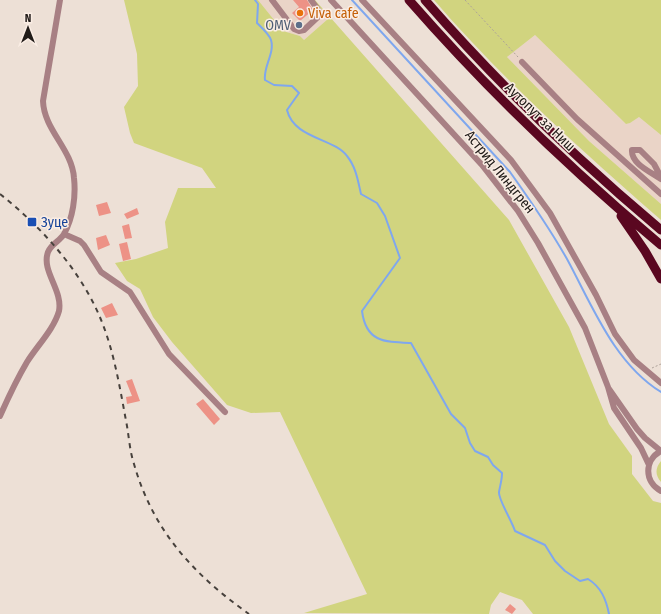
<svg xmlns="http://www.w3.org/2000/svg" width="661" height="614" viewBox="0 0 661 614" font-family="'Fira Sans Condensed',sans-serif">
	<rect width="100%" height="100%" fill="#ede0d6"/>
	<path fill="#ead4c7" d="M258,0H313L329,18L304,40L300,36L283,31Z
		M535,35L626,124L630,123L639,117L661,135V204L589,141L507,57Z"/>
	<path fill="#d1d47f" d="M124,0H258L283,31L300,36L304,40L329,18L313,1L315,0L509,220L569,327L609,424L632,456V474L653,501L661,503V614H533L522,600L500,592L491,605L489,614L304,613L367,594L280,412L251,413L227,405L172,342L153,317L140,289L127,281L115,263L136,259L168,248L165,222L178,188H216L202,168L134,143L130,133L124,107L138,86L137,54Z
		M434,0H661V135L639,117L630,123L626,124L535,35L507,57L589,141L661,204V220C582,151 503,80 434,0Z
		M661,461V482C655,475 655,468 661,461Z"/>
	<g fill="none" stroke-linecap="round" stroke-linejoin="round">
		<path stroke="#7fa7ee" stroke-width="2" d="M255,0L258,4L257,23C261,27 269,34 271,40C275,53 263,67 265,80L274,85L292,86L299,93L287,110C294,139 334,138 347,156C356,167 358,181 361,194L377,203L385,216L400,258L362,311C366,342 384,342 411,343L451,414L465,428L470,443L475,451L488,457L493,465L502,473C502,480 500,486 499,492C498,499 512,521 515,531L545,545L555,561L565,571L580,581L588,579C601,587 606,599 609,614
			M352,0L510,172C530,200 550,229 567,259C592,305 614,363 661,392"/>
	</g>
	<path fill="#ed9286" d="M293,0H307L313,10L300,21L292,13L299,7Z
		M107,202L111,213L99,216L96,205Z
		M137,208L139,214L127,219L124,214Z
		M129,224L132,238L125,239L122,226Z
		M106,235L110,245L98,250L96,238Z
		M127,242L131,259L123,261L119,244Z
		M112,303L118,315L106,318L101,308Z
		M132,379L140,401L127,404L126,397L132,396L126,381Z
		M203,399L220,419L214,425L196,404Z
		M510,604L516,609L512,614L505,610Z"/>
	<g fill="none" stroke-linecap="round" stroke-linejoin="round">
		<path stroke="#ada29a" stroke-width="1" stroke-dasharray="2 2" stroke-linecap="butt" d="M465,0L518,57
			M652,368L661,364"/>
		<path stroke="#a88084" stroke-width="6" d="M272,0L294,29L299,31L304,30L320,15L319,11L311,0
			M331,0L482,165L518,211L538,243L585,328L608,387L614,408L641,448L649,465
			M362,0L511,160L550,213L596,295L615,334L634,360L661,383
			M522,62L577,119L661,194
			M661,177L654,164L640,150H632C631,164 651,172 661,179
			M64,234L80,241L84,245L101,272L130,292L169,354L225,412
			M609,389L637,429L645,438L661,451
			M0,416C8,398 17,379 27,362C37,346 54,329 59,311C63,290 41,271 48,252C51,244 60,241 64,234C73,218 76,196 74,178C72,149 44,130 43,101L60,0
			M661,451C644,460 644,482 661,491"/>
		<path stroke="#5a0720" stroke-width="9" d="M409,0C486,88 571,170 661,245
			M425,0C497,83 577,159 661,230
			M621,216L645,251L661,279"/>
		<path stroke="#47413c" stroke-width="2" stroke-dasharray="5 5" stroke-linecap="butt" d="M0,194C40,226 78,267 99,315C114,349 120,389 127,426C129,438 130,452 134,464C153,531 194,575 249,614"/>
	</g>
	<circle fill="#e8710a" stroke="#faede4" stroke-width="1.5" cx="300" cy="13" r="4"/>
	<circle fill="#5c6f8a" stroke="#faede4" stroke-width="1.5" cx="299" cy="25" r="4"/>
	<rect fill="#1a4fb4" stroke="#faede4" stroke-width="1.5" x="27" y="217" width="10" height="10" rx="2"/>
	<g text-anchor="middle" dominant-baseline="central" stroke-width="3" stroke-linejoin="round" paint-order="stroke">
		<g font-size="14" fill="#c56008" stroke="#faede4" text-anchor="start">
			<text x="308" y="13">Viva cafe</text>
		</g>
		<g font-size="14" fill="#4e5e75" stroke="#faede4" text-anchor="end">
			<text x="291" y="25">OMV</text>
		</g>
		<g font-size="14" fill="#201b18" stroke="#faede4">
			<text transform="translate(540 117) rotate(44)">Аутопут за Ниш</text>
			<text transform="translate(500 172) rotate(51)">Астрид Линдгрен</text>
		</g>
		<g font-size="14" fill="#164399" stroke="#faede4" text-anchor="start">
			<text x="41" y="222">Зуце</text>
		</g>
	</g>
	<g transform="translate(28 28)" stroke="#faede4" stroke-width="3" paint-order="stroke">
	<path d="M0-3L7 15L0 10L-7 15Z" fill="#201b18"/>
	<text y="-6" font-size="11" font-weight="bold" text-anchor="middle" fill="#201b18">N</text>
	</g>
</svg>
